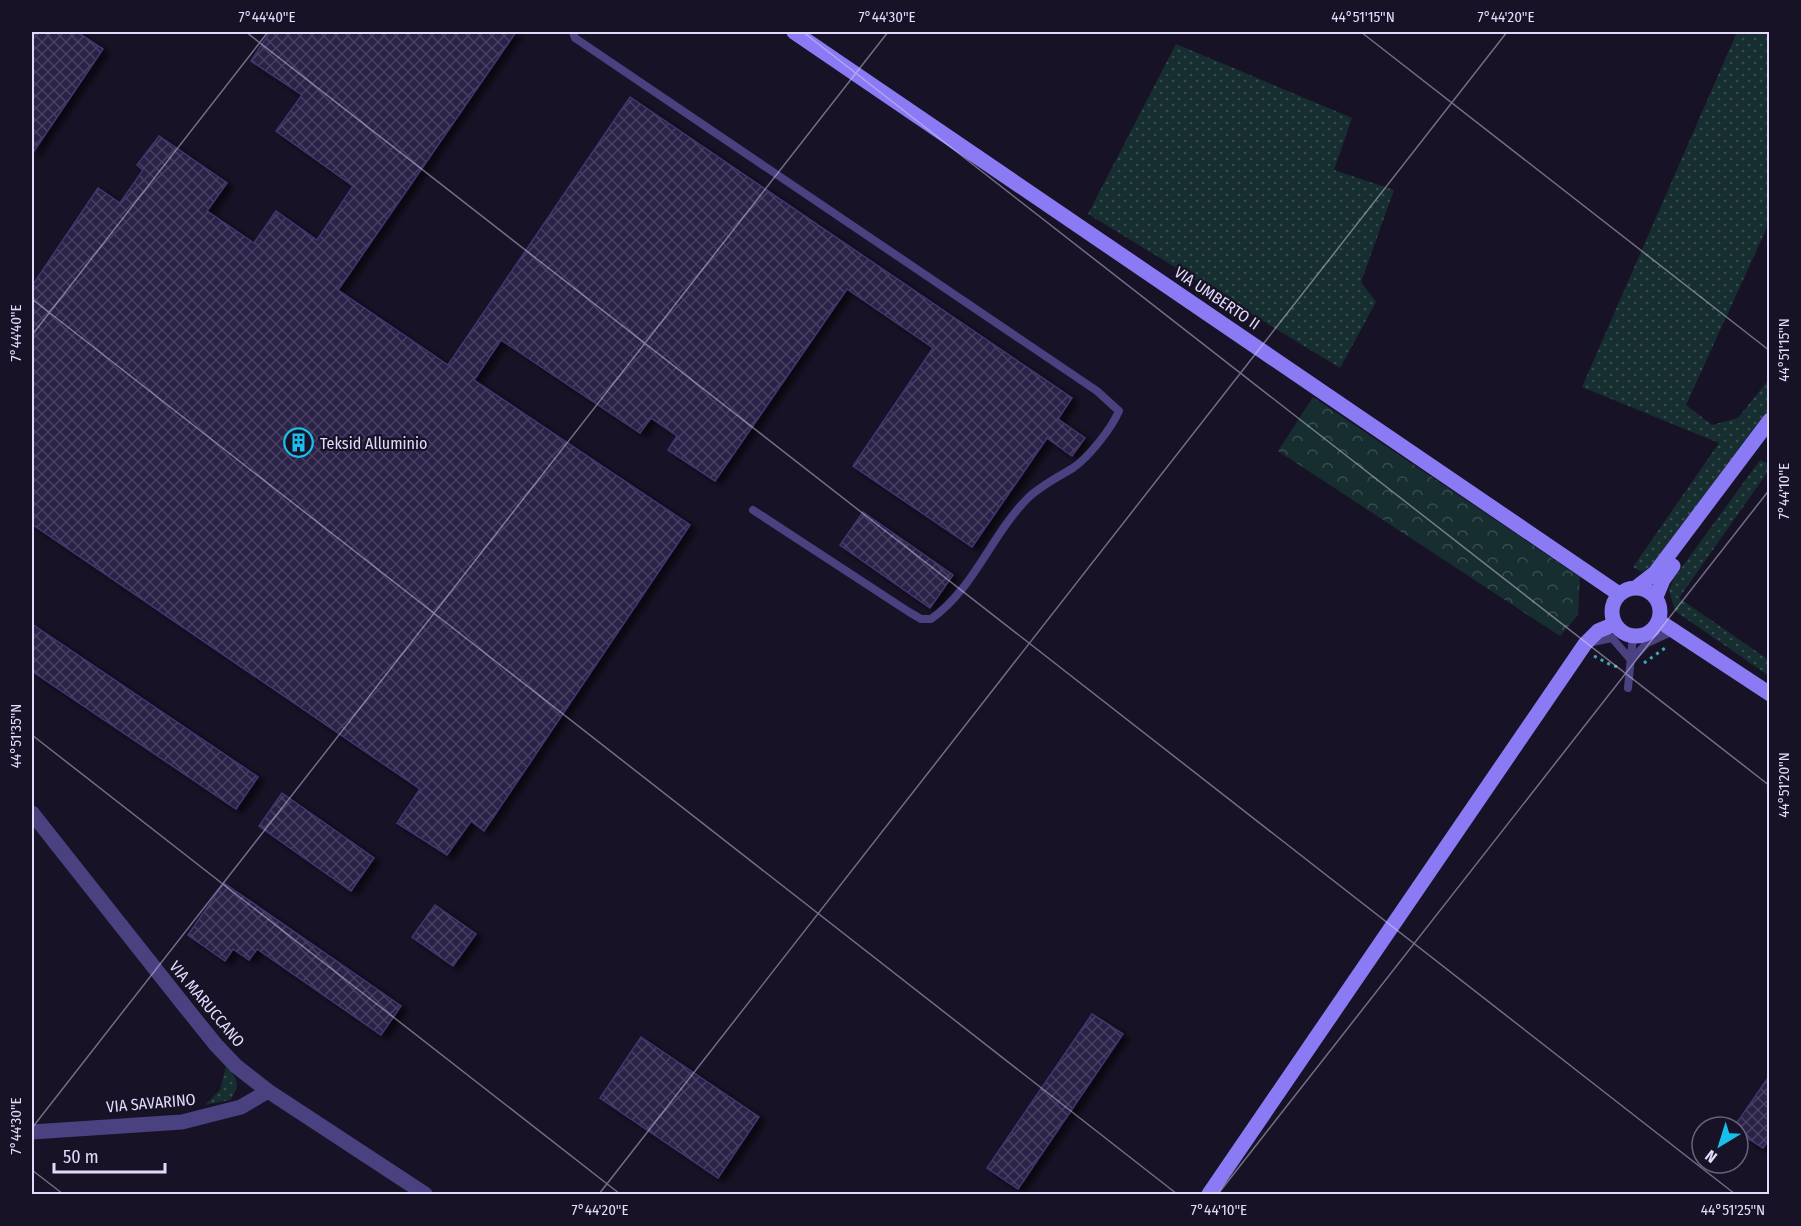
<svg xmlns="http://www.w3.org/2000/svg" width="1801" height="1226" viewBox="0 0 1801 1226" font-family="'Fira Sans Condensed',sans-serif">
	<defs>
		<pattern id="green-dots" width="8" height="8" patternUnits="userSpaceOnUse" patternTransform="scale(1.5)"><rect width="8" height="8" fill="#162e30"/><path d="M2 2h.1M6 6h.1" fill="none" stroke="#384c4f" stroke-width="1.8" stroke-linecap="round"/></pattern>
		<pattern id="forest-crowns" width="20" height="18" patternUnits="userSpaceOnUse" patternTransform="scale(1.5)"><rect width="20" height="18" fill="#162e30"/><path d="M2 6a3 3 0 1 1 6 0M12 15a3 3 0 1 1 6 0" fill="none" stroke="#384c4f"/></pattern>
		<pattern id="building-cross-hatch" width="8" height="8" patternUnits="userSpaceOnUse" patternTransform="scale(1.5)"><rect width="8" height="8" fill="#2b2046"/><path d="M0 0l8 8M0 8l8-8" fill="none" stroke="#494062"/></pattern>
		<filter id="shadow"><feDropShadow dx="6" dy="4" stdDeviation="3" flood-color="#0009"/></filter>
	</defs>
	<rect width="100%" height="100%" fill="#181226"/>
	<path fill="url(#green-dots)" d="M1737,32H1769V223L1686,405L1712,425L1738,418L1769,379V410L1656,563L1642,572L1633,567L1719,443L1582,387Z
		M1176,44L1352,118L1334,170L1394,190L1361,282L1376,302L1340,368L1088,214Z
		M1760,460L1769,464V470L1679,598L1769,660V676L1675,611L1669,590L1674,578Z
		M226,1066C238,1079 241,1085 230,1100L205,1105L220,1090Z"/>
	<path fill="url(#forest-crowns)" d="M1313,397L1580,577L1578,615L1560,636L1278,451Z"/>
	<path fill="url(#building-cross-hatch)" stroke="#463470" stroke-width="1.5" filter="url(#shadow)" d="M32,32H77L103,49L32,154Z
		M270,32H516L338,290L448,365L630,97L1072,398L1058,419L1085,438L1072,456L1047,438L972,547L853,466L933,348L847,289L715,481L668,450L677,436L651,418L640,433L501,340L474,380L690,525L484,831L471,821L447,855L397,823L420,789L32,524V286L98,188L120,203L143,170L137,165L159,136L227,183L207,211L254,243L276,211L317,240L353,186L276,131L302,95L251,61Z
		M863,512L953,575L930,608L840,545Z
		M32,624L258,777L236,809L32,671Z
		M282,793L374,858L351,891L259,826Z
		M224,883L401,1006L381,1035L257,949L249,960L233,949L225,961L188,935Z
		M435,905L476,934L453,966L412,937Z
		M1092,1014L1123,1034L1018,1189L987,1168Z
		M641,1037L759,1117L718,1178L600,1098Z
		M1770,1075V1138L1763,1148L1738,1132V1127H1734Z"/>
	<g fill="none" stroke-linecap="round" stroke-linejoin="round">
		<path stroke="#3baaaf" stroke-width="3" stroke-dasharray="3 4.5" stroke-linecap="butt" d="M1594,656L1613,666L1621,667
			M1644,663L1665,648"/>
		<path stroke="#4a4181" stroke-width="8" d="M573,32L575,38L1097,391L1119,411C1111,429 1089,457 1073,468C1058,477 1040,486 1028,498C991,535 974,589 931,619H921L909,612L753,510
			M1588,643L1612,638L1631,660L1647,643L1673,631
			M1628,688L1633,636"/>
		<path stroke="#4a4181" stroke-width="15" d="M32,813L187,1009L216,1045L236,1066L268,1091L425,1194
			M32,1132L182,1122L241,1107L268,1091"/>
		<path stroke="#8a7af3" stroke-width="15" d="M794,32L1619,594
			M1637,587L1655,573L1770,420
			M1612 612a24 24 0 1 1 48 0a24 24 0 1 1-48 0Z
			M1656,597L1663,580L1673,566
			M1659,621L1770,694
			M1209,1194L1585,644L1598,631L1615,624"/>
	</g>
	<path fill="none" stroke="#e2dbfc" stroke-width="1.5" stroke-opacity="0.45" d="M246,32L1735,1194M803,32L1770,786M1361,32L1770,351M32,299L1177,1194M32,335L268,32M32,735L620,1194M32,1128L888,32M32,1170L63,1194M599,1194L1507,32M1218,1194L1770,489"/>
	<defs>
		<symbol id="building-ring" viewBox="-11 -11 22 22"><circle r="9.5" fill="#181226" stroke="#18bfea" stroke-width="1.5"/><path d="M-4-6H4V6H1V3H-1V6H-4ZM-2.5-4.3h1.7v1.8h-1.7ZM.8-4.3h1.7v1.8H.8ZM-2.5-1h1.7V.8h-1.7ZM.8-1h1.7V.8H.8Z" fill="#18bfea"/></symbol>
	</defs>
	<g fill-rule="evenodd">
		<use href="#building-ring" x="282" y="426" width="33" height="33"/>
	</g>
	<g text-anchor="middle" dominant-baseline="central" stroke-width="4.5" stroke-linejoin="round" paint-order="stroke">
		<g font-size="16" fill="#e2dbfc" stroke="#181226">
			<text transform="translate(1217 298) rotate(34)">VIA UMBERTO II</text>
			<text transform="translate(207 1004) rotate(50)">VIA MARUCCANO</text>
			<text transform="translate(151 1103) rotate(-5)">VIA SAVARINO</text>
		</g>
		<g font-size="16" fill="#e2dbfc" stroke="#181226" text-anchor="start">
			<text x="320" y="443">Teksid Alluminio</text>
		</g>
	</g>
	<rect width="1801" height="1226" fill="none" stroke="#181226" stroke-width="66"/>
	<g transform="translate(1720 1145) rotate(218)"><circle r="28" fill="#181226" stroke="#69627c" stroke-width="1.5"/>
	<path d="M0-4.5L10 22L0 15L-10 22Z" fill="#18bfea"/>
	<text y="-9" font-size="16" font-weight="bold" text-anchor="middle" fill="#e2dbfc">N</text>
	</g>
	<path d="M54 1163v9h111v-9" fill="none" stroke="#e2dbfc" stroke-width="3"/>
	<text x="63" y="1163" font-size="18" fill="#e2dbfc" stroke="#181226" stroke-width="4.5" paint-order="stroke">50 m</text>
	<rect x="33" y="33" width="1735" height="1160" fill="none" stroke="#e2dbfc" stroke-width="2"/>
	<g font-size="15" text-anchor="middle" fill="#e2dbfc">
		<text x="267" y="22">7°44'40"E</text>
		<text x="887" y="22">7°44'30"E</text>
		<text x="1363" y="22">44°51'15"N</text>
		<text x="1506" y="22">7°44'20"E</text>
		<text transform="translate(16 333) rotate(-90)" y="5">7°44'40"E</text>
		<text transform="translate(1784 350) rotate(-90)" y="5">44°51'15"N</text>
		<text transform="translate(1784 491) rotate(-90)" y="5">7°44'10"E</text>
		<text transform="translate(16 736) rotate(-90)" y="5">44°51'35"N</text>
		<text transform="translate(1784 785) rotate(-90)" y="5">44°51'20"N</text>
		<text transform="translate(16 1126) rotate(-90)" y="5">7°44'30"E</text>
		<text x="600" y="1215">7°44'20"E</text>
		<text x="1219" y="1215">7°44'10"E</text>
		<text x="1733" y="1215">44°51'25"N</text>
	</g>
</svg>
